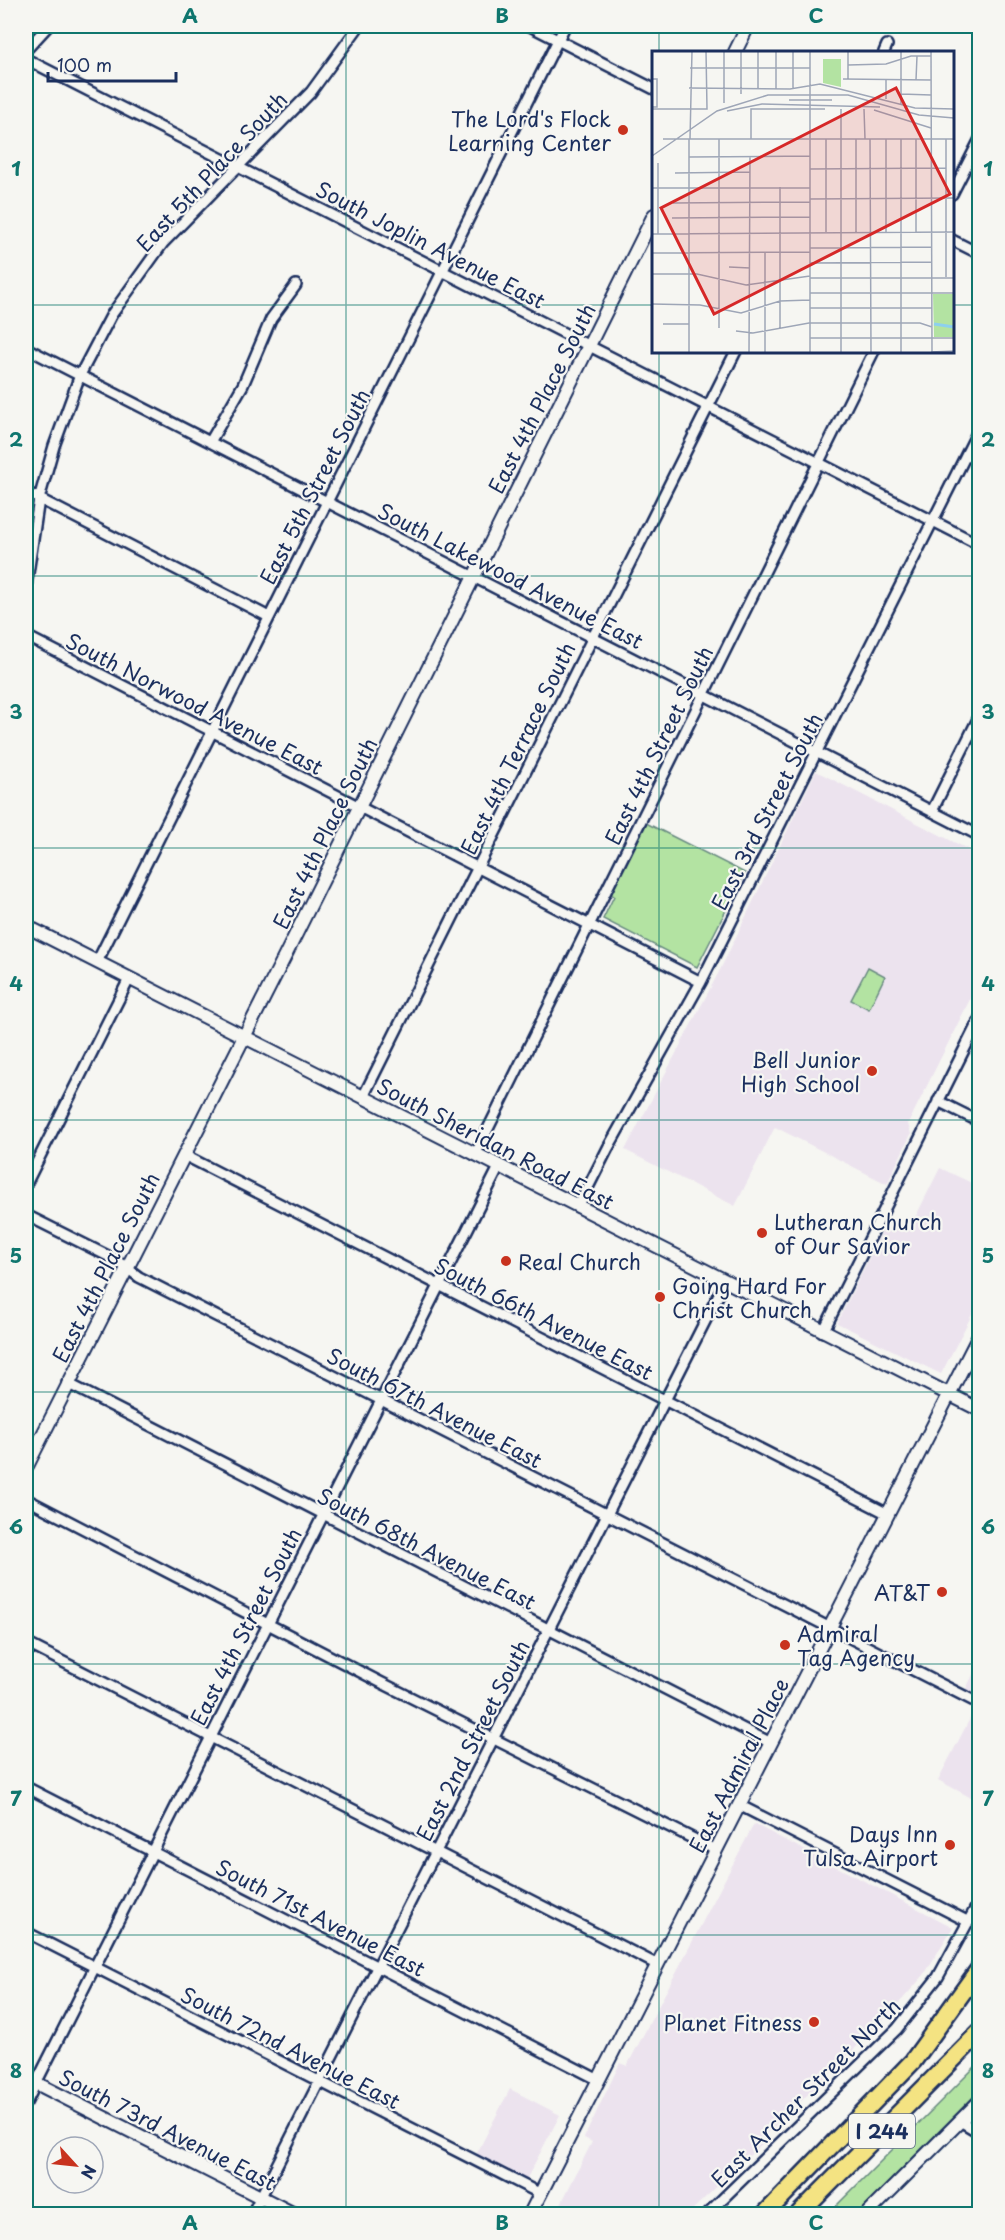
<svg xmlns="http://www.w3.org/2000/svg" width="1005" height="2240" viewBox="0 0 1005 2240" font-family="'Playpen Sans',sans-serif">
	<rect width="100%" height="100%" fill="#f6f6f2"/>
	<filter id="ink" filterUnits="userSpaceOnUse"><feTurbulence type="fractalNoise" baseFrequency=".0167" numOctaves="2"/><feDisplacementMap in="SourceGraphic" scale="12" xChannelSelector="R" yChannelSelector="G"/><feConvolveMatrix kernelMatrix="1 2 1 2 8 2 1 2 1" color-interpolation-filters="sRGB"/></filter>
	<g filter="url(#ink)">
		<path fill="#ece3ee" d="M816,771L979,855V981L908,1124L911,1134L887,1184L775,1127L735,1206L625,1150L721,968Z
			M940,1168L980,1187L979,1301L941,1374L837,1323L889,1218L910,1228Z
			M979,1662V1696L966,1689Z
			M976,1707L979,1708V1802L938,1780Z
			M754,1824L953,1927L924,1975L901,2001L832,2072L769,2131L766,2135L768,2138L688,2214H556L592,2142L584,2138L620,2063L627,2066Z
			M510,2089L560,2115L526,2180L476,2155Z"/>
		<path fill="#b3e3a2" stroke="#678980" stroke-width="1.5" d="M646,823L745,873L697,967L603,919L614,896L611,894Z
			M868,967L885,976L869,1009L851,1000Z
			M979,2063V2091L857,2214H828Z"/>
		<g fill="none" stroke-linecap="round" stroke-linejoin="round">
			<defs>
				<path id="street" d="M530,26L654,89
					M26,50L48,26
					M884,52L887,45
					M26,59L980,545
					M952,194L980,139
					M952,240L980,254
					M26,348L980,836
					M210,442L243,385L271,319L296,285
					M26,492L269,617
					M26,587L39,499L54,446L80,375L112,314L163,243L311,92L359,26
					M26,636L701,982
					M932,811L980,715
					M97,962L565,26
					M363,1097L736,351
					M938,1101L980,1122
					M184,1155L888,1514
					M475,1155L874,351
					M26,1184L129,979
					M578,1207L608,1148L701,982L980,427
					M26,1215L116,1260L139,1277L980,1704
					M823,1332L980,1018
					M67,1383L771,1743
					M26,1499L380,1682L716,1850
					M26,1643L658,1965
					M26,1787L599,2080
					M739,1805L969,1922
					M26,1932L541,2194
					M26,2103L499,1167
					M960,2121L980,2133
					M252,2214L725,1282
					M707,2214L897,2029L938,1977L980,1900"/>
				<path id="secondary" d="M735,52L748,26
					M26,926L980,1410
					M26,1468L285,956L654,215
					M26,2078L294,2214
					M530,2214L980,1334
					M867,2214L980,2101"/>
				<path id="highway" d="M765,2214L913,2061L980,1968
					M799,2214L980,2032"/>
			</defs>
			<use href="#street" stroke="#1b2f5e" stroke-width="14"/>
			<use href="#secondary" stroke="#1b2f5e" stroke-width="16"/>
			<use href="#highway" stroke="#1b2f5e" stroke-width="21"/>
			<use href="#street" stroke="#f6f6f2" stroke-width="9"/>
			<use href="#secondary" stroke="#f6f6f2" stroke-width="12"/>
			<use href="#highway" stroke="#f4e382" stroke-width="16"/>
		</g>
	</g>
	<path fill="none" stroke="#0f766e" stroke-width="1.5" stroke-opacity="0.55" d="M346,26V2214M659,26V52M26,305H654M952,305H980M659,351V2214M26,576H980M26,848H980M26,1120H980M26,1392H980M26,1664H980M26,1935H980"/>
	<g fill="#c8321e" stroke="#f6f6f2" stroke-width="2">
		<circle cx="623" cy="130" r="6"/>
		<circle cx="872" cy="1071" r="6"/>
		<circle cx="762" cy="1233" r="6"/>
		<circle cx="506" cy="1261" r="6"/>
		<circle cx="660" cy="1297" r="6"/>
		<circle cx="942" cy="1592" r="6"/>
		<circle cx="785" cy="1645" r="6"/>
		<circle cx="950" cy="1845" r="6"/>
		<circle cx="814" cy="2022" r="6"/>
	</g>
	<g text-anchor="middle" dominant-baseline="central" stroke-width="4.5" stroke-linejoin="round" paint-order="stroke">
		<rect fill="#f6f6f2" stroke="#5d6b8a" stroke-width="1.5" x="849" y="2114" width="66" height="34" rx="4.5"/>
		<g font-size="20" font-weight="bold" fill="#1b2f5e">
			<text x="882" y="2131">I 244</text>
		</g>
		<g font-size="21" fill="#1b2f5e" stroke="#f6f6f2" text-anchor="end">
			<text x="611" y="118">The Lord's Flock<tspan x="611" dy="24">Learning Center</tspan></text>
			<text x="860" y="1059">Bell Junior<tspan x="860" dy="24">High School</tspan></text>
			<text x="774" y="1221" text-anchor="start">Lutheran Church<tspan x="774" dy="24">of Our Savior</tspan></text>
			<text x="518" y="1261" text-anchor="start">Real Church</text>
			<text x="672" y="1285" text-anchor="start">Going Hard For<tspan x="672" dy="24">Christ Church</tspan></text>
			<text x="930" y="1592">AT&amp;T</text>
			<text x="797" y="1633" text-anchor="start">Admiral<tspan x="797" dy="24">Tag Agency</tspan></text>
			<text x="938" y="1833">Days Inn<tspan x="938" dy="24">Tulsa Airport</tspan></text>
			<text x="802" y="2022">Planet Fitness</text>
		</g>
		<g font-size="21" fill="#1b2f5e" stroke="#f6f6f2">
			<text transform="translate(211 171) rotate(-47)">East 5th Place South</text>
			<text transform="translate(431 244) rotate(27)">South Joplin Avenue East</text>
			<text transform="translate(541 398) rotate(-63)">East 4th Place South</text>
			<text transform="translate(314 486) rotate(-63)">East 5th Street South</text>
			<text transform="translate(511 575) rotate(27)">South Lakewood Avenue East</text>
			<text transform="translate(195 703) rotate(27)">South Norwood Avenue East</text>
			<text transform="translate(658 745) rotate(-64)">East 4th Street South</text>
			<text transform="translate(517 748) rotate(-64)">East 4th Terrace South</text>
			<text transform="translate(766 811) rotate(-63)">East 3rd Street South</text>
			<text transform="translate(324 833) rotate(-64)">East 4th Place South</text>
			<text transform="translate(496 1143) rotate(27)">South Sheridan Road East</text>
			<text transform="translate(105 1267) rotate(-63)">East 4th Place South</text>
			<text transform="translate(544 1318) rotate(27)">South 66th Avenue East</text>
			<text transform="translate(435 1407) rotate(27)">South 67th Avenue East</text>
			<text transform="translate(427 1548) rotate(27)">South 68th Avenue East</text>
			<text transform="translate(245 1626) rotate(-63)">East 4th Street South</text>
			<text transform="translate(472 1740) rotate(-63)">East 2nd Street South</text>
			<text transform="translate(738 1765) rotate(-63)">East Admiral Place</text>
			<text transform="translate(321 1917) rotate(27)">South 71st Avenue East</text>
			<text transform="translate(291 2047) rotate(27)">South 72nd Avenue East</text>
			<text transform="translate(805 2092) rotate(-45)">East Archer Street North</text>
			<text transform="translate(168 2129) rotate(27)">South 73rd Avenue East</text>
		</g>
	</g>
	<g transform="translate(652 51)">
		<rect width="302" height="302" fill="#f6f6f2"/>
		<path d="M171,8H189V36L171,32ZM281,243H301V286H282Z" fill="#b3e3a2"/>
		<path fill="none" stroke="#8dd0ee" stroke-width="3" d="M282,273L302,276"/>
		<path fill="none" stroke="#9ea6b7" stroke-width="1.5" d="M124,0V38M196,0V28M249,0V53M279,0L280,301M196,14L234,13L259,5H279M38,17H158M0,28H5V56H1M191,28L279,29M264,29L265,5M37,37L138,38L168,33L263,57L302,58M106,37V0M141,37V0M89,43V0M249,43L279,44M234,48V28M137,49H180M72,52V0M0,58H55L54,0M212,58L213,88M222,59L279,77M75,60L110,53L228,56M11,88H302M38,88L40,0M99,88V58H173M174,88V181M218,88L219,301M234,88V181M249,88V301M264,88V181M294,88V226M0,105L65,60L116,44H196L267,64L302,67M37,106L158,105M6,112V183M158,118L294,117M23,122L98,121M0,137H158M158,148L302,147M21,152L158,151M20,167L158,166M204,181V88M0,183L302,181M158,197L280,196M0,202L158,201M158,212L279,211M77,216L98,217M0,223H45L94,234L158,225M158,227H302M158,242H302M0,253L48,254L89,262L128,250L158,249M158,257H280M11,273H37M67,277V88M128,277V136M84,280L101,282L157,272H268L280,276M158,287H302M37,301V88M97,301L98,105M113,301V201M158,301V0M189,301V58M279,301L302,300"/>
		<path fill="#d62828" fill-opacity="0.15" stroke="#d62828" stroke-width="3" d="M244,37L298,143L62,263L9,157Z"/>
		<rect width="302" height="302" fill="none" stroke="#1b2f5e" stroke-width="3"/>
	</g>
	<rect width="1005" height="2240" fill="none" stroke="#f6f6f2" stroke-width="66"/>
	<g transform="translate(75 2165) rotate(117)"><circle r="28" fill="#f6f6f2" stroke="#9ea6b7" stroke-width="1.5"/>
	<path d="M0-4.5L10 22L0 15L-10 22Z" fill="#c8321e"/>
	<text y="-9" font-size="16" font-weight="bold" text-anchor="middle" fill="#1b2f5e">N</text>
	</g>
	<path d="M48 72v9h128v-9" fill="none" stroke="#1b2f5e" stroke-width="3"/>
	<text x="57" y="72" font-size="18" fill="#1b2f5e" stroke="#f6f6f2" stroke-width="4.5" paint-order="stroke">100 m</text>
	<rect x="33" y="33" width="939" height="2174" fill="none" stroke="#0f766e" stroke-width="2"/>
	<g font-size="20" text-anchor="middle" font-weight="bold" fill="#0f766e">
		<text x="190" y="23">A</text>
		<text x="502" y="23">B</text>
		<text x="816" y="23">C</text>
		<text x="16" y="176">1</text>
		<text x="988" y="176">1</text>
		<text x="16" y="447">2</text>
		<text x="988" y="447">2</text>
		<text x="16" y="719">3</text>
		<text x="988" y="719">3</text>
		<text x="16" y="991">4</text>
		<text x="988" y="991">4</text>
		<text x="16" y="1263">5</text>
		<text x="988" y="1263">5</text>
		<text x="16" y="1534">6</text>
		<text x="988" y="1534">6</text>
		<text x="16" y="1806">7</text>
		<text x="988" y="1806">7</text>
		<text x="16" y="2078">8</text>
		<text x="988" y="2078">8</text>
		<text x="190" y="2230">A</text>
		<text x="502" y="2230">B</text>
		<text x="816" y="2230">C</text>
	</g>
</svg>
